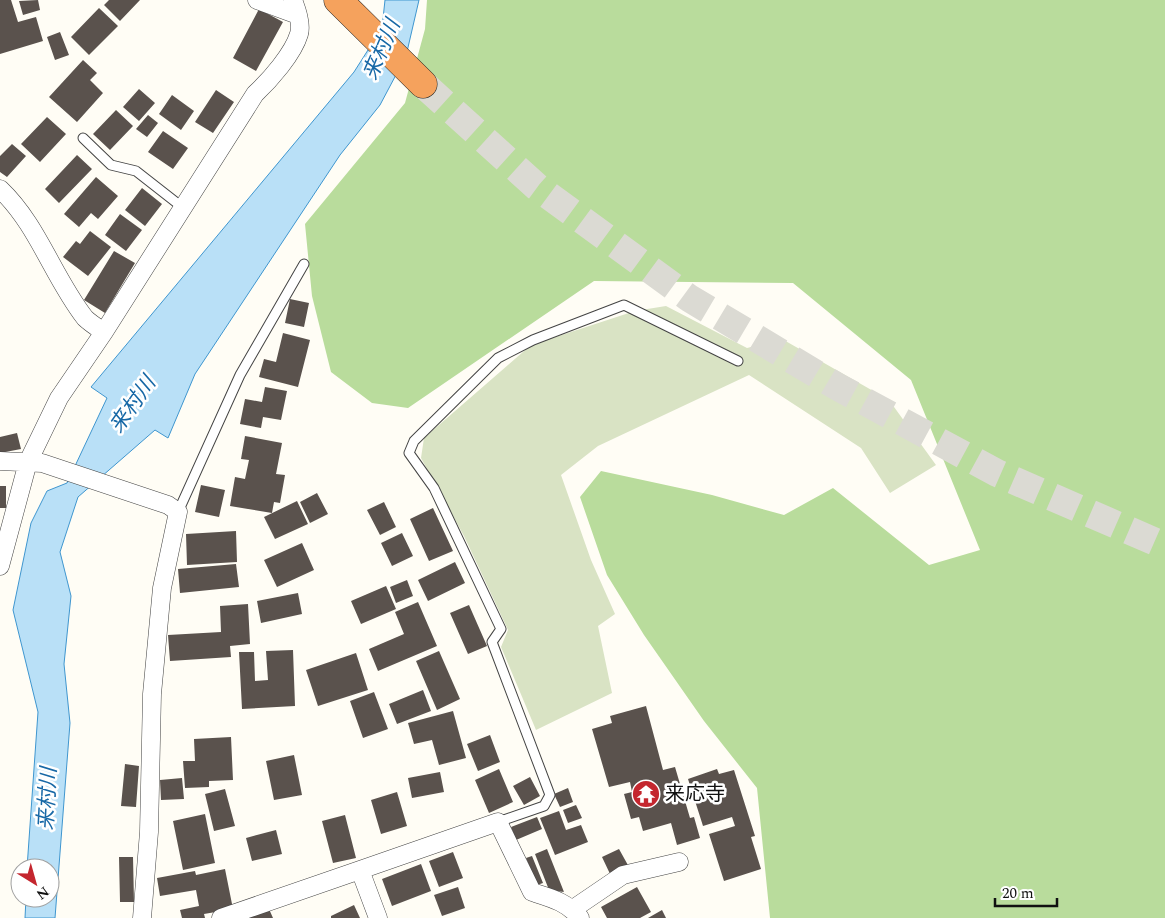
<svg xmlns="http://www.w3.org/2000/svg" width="1165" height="918" viewBox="0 0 1165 918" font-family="Spectral,'Noto Sans JP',serif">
	<rect width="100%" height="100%" fill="#fffdf5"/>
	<path fill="#b9dc9c" d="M427,0H1165V918H770L757,788L704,721L644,635L607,575L580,497L601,471L712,495L784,515L833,488L929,565L980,550L911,380L793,283L594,281L408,408L372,403L331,372L312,296L305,224L405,103L425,29Z"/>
	<path fill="#d9e3c4" d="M666,306L747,348L782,339L889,400L936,465L890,493L861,448L749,375L598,446L561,475L591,560L615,614L598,626L612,693L536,730L501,647L508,630L464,536L421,458L424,438L531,345L635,311Z"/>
	<path fill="#b9e0f7" stroke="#3f96cf" d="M385,0H419L406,56L380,105L340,155L195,374L168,438L155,430L78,497L60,552L71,596L64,664L70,723L55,918H25L26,898H50V868H27L38,712L13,610L31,523L47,491L67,483L107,398L91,387L354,72L382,28Z"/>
	<path fill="#5a524d" d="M0,0H11L18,22L36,17L43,41L0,54Z
		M38,0L40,10L23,15L19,1Z
		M109,0H140L120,21L104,5Z
		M99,8L118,26L89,55L71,37Z
		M259,9L283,22L256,71L233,58Z
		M60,32L69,55L55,60L47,37Z
		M83,60L97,73L90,80L103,93L77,122L49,97Z
		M139,89L155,103L139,121L123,107Z
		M216,90L234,102L213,133L195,122Z
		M172,95L194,111L181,130L159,114Z
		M116,110L133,126L110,150L93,134Z
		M148,115L158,123L147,137L136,129Z
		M47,117L66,134L40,162L21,144Z
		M163,131L188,148L173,169L148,152Z
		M12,144L26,156L7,177L0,172V156Z
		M77,155L92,169L59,203L45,189Z
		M96,177L118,196L98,219L91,213L79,227L64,214Z
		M142,188L162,204L145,226L125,210Z
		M120,214L142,230L126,251L105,235Z
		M90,231L111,247L88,276L63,257L76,241L80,244Z
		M114,251L135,263L105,313L84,300Z
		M290,299L309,303L304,327L285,323Z
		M283,333L310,340L298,387L259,377L264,359L276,362Z
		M265,387L287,391L281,420L263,417L261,428L240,424L245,399L262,402Z
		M17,433L21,449L0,453V437Z
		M245,436L282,443L276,474L285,475L280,503L274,502L272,513L230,506L235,477L245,479L249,460L241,459Z
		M201,485L225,490L219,517L195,512Z
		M0,486H6V508H0Z
		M317,493L328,514L310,523L300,502Z
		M297,501L308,524L275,539L264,517Z
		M384,502L396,527L380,535L367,510Z
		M433,508L453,551L429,561L410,519Z
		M236,531L237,562L187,565L186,534Z
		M402,533L413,556L392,566L381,543Z
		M302,543L314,570L277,587L264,560Z
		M455,562L465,583L428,601L418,580Z
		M236,564L239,587L180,593L178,569Z
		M407,580L413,596L396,603L390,587Z
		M386,586L396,609L361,624L351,601Z
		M298,593L302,614L261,623L257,601Z
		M418,602L437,646L378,671L369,649L404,634L395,612Z
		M248,604L250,644L230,646L231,657L170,661L168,635L221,632L220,606Z
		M469,605L487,646L468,654L450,613Z
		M293,650L295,706L242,709L239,652H254L255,681L268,680L266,651Z
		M439,651L460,699L437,710L416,661Z
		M356,653L368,690L318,706L306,670Z
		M423,690L431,711L397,724L389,704Z
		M374,692L388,729L363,738L350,701Z
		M646,706L663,770L675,767L690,818L694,817L700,838L677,845L671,823L643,831L639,817L631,819L624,794L632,792L630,782L609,787L592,729L612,723L610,716Z
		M453,711L466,758L439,765L432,740L414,744L408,723Z
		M490,735L500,762L478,771L467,744Z
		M231,737L233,780L209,781V787L185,788L183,761H195L194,739Z
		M294,755L302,795L274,800L266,761Z
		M125,764L139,766L136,807L121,806Z
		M499,769L513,802L489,813L475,780Z
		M717,769L719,774L734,770L755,836L751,837L761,869L724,881L709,834L735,826L732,817L703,826L688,779Z
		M440,772L444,792L412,798L408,778Z
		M530,777L540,796L524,805L513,786Z
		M182,778L184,799L161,800L160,780Z
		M568,788L573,802L560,807L554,794Z
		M225,789L235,826L214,831L205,794Z
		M397,792L407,826L381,834L371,800Z
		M576,805L582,818L568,823L563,810Z
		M559,811L566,830L581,825L588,842L555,855L540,818Z
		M205,814L215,863L183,870L173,821Z
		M345,815L356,858L333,863L322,821Z
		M537,817L542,829L516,840L511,827Z
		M276,830L282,854L252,861L246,838Z
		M547,849L564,892L549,890L535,854Z
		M619,849L629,867L611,876L602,857Z
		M453,852L463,878L439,887L429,861Z
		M532,856L543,883L537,885L526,858Z
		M119,857H133L134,902H120Z
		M421,864L431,891L392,906L382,879Z
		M225,869L233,909L204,914L205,918H182L180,910L199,906L196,890L160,896L157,878L195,871L196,875Z
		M458,887L465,908L442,916L434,895Z
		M637,887L651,912L640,918H607L601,907Z
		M354,905L360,918H331V916Z
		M269,909L273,918H248Z
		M662,910L666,918H648Z"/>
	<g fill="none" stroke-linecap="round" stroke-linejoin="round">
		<path stroke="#dbdad3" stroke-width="28" stroke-dasharray="28 14" stroke-linecap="butt" d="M423,84L537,187L689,298L838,387L997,473L1165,546"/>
		<defs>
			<path id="lane" d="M83,138L111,165L136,171L182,207
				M178,512L240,375L304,264
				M498,822L544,806L550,795L492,642L501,629L434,488L409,453L414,441L498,358L533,340L624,305L738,361"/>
			<path id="street" d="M257,0L298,15
				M0,189C38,225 53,277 85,318C90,323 98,328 104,332
				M0,461L42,463L168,505L178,512L162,588L152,694L149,832L142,918
				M0,566L28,462L59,398L104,332L255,94C270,80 293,54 299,34C302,24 297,10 293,0
				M360,870L498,822L532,892C551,898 567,902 580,918
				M573,909L623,875L679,862
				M221,918L360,870L378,918"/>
			<path id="highway" d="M338,0L423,84"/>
		</defs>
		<use href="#lane" stroke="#444" stroke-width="11"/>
		<use href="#street" stroke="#444" stroke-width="19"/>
		<use href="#highway" stroke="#222" stroke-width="29"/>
		<use href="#lane" stroke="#fff" stroke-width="9"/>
		<use href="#street" stroke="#fff" stroke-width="18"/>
		<use href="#highway" stroke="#f5a25d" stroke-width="28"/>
	</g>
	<defs>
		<symbol id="temple-disc" viewBox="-11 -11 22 22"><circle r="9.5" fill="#c4262e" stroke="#fff"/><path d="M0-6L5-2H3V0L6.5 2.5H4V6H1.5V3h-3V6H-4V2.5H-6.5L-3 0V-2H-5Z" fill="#fff"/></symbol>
	</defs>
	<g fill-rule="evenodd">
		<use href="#temple-disc" x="630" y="778" width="32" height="32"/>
	</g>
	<g text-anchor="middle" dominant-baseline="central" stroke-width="5" stroke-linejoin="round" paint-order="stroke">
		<g font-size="20" fill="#111" stroke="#fff" text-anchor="start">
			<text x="665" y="794">来応寺</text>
		</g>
		<g font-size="21" font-style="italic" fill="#1768a6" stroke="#fff">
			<text transform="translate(382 50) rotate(-67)">来村川</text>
			<text transform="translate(133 405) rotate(-55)">来村川</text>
			<text transform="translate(48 799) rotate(-87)">来村川</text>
		</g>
	</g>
	<g transform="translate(35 883) rotate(143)"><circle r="24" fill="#ffffff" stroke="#a0a0a0"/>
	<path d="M0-4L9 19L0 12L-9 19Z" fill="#c4262e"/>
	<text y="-8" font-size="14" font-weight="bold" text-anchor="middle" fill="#111111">N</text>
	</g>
	<path d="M995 898v8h62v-8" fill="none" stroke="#111111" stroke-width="2.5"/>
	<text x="1002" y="898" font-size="15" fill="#111111" stroke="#ffffff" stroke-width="4" paint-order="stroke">20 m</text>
</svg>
